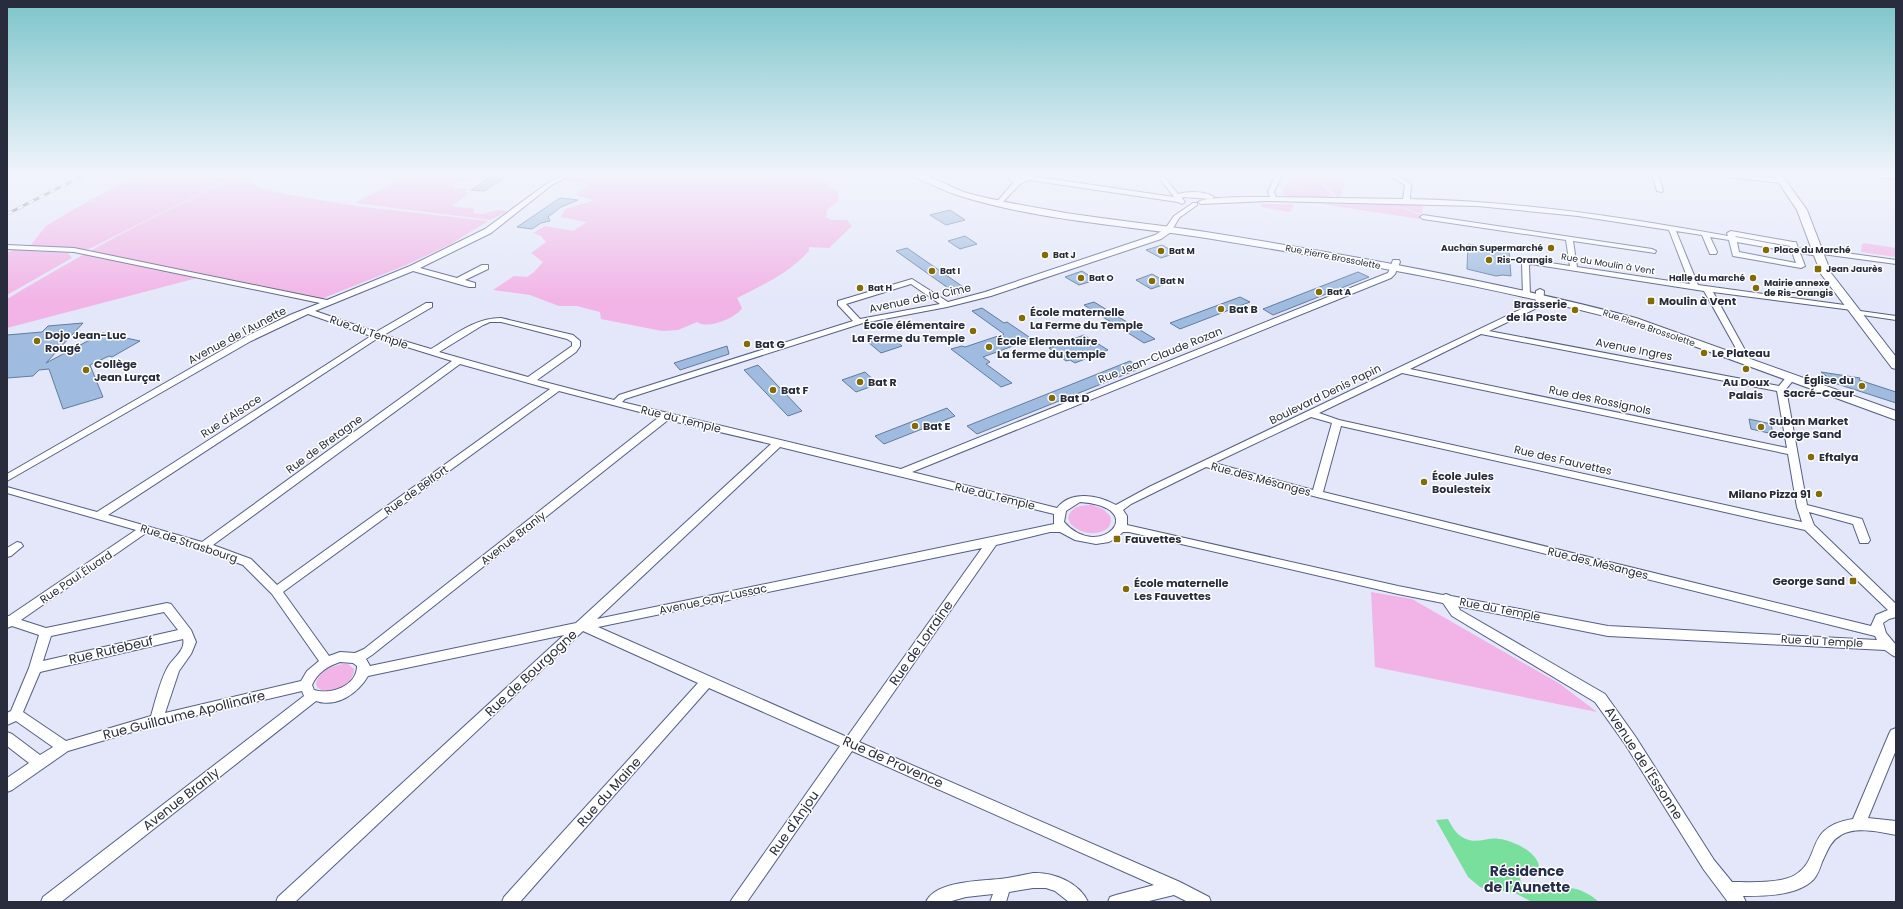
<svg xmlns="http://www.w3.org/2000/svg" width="1903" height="909" viewBox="0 0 1903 909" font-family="Poppins,sans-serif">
	<rect width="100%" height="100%" fill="#e3e7f9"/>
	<path fill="#f2b3e6" d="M155,174H238L87,250L30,246L46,226L76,208L124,182Z
		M242,174L260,188L290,195L356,206L488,221L451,244L404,266L321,299L201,277L7,328V299C83,253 162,211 242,174Z
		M410,174H492L488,179L458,182L454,185V188L467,189L466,192L469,193L452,206L475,209L473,213L483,214L497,210L508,211L490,220L355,203Z
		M575,174H821L828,185L838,191V202L827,210L826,217L832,220H847L852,226L829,248L809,247V251C789,273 763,285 737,298L742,308C736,318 707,330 697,322L678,330L662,331L601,319L600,312L577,306H559L530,295L493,290L514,276L527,277L534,272L543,262L531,253L546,242L541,236L533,233L545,226L573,231L587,222L561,217L565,209L595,200L574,195L589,185L566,180L570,175Z
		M1291,174H1309L1334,196L1313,192L1288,182Z
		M1312,174H1347L1341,196L1338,197Z
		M1286,183L1337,198C1325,198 1289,201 1282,193Z
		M1260,204H1292L1294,205L1291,211L1289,212L1261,207Z
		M1321,204L1422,205H1423L1422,214L1394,205L1421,215L1420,219Z
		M1864,243L1896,248V257L1861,252L1862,244Z
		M13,250L68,253L72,258L7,295V253Z
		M1092,505L1103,509L1110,516C1117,538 1074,539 1068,518C1071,506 1082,505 1092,505Z
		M1371,592L1412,599L1560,684L1597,712L1375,667Z
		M343,664H348L354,669C355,685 328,698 317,687L316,683C320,671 331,666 343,664Z"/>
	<path fill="#79df9c" d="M1448,819C1453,829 1458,837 1469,840C1479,843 1489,837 1499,839C1513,840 1542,854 1539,871L1536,873L1522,874L1520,876C1520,881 1521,883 1524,887C1538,900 1553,889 1568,888C1580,888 1591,895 1599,902H1532L1517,894L1504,891L1494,892L1480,887L1468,877L1436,820Z"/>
	<path fill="#9fbce0" stroke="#607c9d" d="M495,174H511L484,191L471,190Z
		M560,198L578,200L561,207L548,217L550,221L541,223L532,229L517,227Z
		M950,210L965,220L946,225L930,215Z
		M965,236L977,244L960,249L948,241Z
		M1468,244L1509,251L1511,276L1503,275L1496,276L1467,269Z
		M1162,245L1176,253L1161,258L1146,250Z
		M907,248L969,291L958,295L896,251Z
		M1082,271L1096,280L1079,285L1065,277Z
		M1358,272L1369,277L1273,315L1263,309Z
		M1152,274L1168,283L1151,289L1136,280Z
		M1240,297L1250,302L1180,329L1170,323Z
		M1094,302L1155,339L1144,343L1084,305Z
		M982,308L1004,323L1007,322L1032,339L983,357L990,362L986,364L1012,383L1001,387L951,349L962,346L965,347L1004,334L972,311Z
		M83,323L46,363L103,333L140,341L112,357L109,356L90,365L103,397L63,409L49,369L39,370L33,376L7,378V335L42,332L48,326Z
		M889,335L902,346L881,353L868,342Z
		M1084,335L1108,350L1075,363L1070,360L1066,361L1049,348Z
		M727,346L729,354L680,370L674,363Z
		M1130,361L1141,368L977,434L967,426Z
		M758,365L802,411L788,416L744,370Z
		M865,372L878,384L856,392L842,380Z
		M1821,372L1860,378L1859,380L1896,392V403L1828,381L1830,379Z
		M947,408L955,416L884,444L875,436Z
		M1749,419L1771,424L1773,434L1751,429Z"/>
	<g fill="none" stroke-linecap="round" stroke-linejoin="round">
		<defs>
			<path id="street" d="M566,174H573L553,184L491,233L420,268L457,278L482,265H488V269L465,280L475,283V287H469L413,271L315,311L376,332L426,303H432V307L384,335L431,349C453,336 474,318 501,318L573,335L580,341V346L576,352L537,380L614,400L619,395L853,321L838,305V301L912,279L948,302L985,292L1155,235L1165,229L1174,216L1193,203H1197V205L1179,218L1171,232L1161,239L991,296L947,307L863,323L625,399L622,402L901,469L1385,274L1388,273L1393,260H1399L1400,262L1395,274L1391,278L912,472L1057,508C1071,490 1098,495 1116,505L1149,487L1536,302V291L1540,289L1544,291L1543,305L1489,331L1779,386L1788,375H1794L1796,377L1786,389L1807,505L1862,519L1870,540L1868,543H1860L1853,524L1809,512L1814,525L1896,604V617L1889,619L1883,623L1886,633L1896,645V657L1892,655L1885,650L1608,636L1458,606L1460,610L1605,694L1635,736L1714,860L1732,882C1749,882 1779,884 1795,875C1823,858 1803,827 1853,819L1889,734L1891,730L1896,728V750L1868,818L1896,821V835C1880,832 1856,826 1841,835C1830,841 1827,852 1822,862C1820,868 1818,874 1814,879C1798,896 1765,896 1743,896L1746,902H1728L1704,870L1625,744L1595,702L1452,616L1443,603L1398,594L1129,532H1123L1116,538L1109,542L1096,544L1075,540L1060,532H1050L996,545L859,742L1180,882L1209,897L1211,902H1188L1174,895L1145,902H1108L1110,897L1116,895L1154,885L852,751L747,902H730L840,746L709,688L520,902H502L504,897L698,683L583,631L295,902H276L278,897L564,635L368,676C358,693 337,708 316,701L61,902H41L43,897L304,696L302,691L156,725L68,751L12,790L7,792V778L29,763L7,746V732L12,734L40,755L53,747L16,721L7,725V713L11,711L29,668L39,635L12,626L7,628V616H9L136,530L7,493V487L97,512L371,336L308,314L251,341L7,481V474L245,337L290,315L320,303L74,252L7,249V245L74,248L327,300L410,266L485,229L549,182ZM911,284L940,304L860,319L846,304ZM490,322H501L567,339L572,342V346L528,377L439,352L483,325ZM1481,334L1777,391L1787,448L1410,369ZM378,338L452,361L202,542L108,515ZM460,364L550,389L277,585L251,559L213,545ZM1402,373L1788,454L1797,507L1802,522L1339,420L1319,413ZM559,391L659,417L364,649L355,653L340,652L329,656L283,592ZM1311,417L1332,423L1313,490L1214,463ZM668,420L771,444L576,623L370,666L366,659L372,655ZM1341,426L1805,530L1888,610L1876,615L1871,626L1323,492ZM780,447L1054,514V524L597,619ZM1206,467L1317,497L1875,636L1877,640L1608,626L1451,596L1446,594L1443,595L1398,586L1127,525V516L1123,510L1131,504ZM1080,502C1152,507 1100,563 1064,522L1066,511ZM146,533L200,549L243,565L272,594L319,661L307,671L301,681L165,713L179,671L191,654L196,642L191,630L171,604L167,603L46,628L21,620ZM982,548L847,737L598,627ZM164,612L178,630L43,661L51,636ZM183,639C186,649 174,658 169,665C161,677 155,702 151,716L66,741L23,712L40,672ZM340,662L353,663L357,666C357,686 331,695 314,690L312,685C317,673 328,666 340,662Z
				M995,174H1018L1174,197L1156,174H1162L1178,194C1188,191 1206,191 1214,197L1211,199L1183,197L1182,198L1185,202L1182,204L1178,202L1029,180L1020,184L1000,205L998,206L995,204L1014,182L1011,181L1010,178Z
				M1276,174H1282L1274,192L1276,197L1403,199L1405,185L1387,174H1394L1411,184L1410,199C1517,201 1624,217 1728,236L1727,233L1731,231L1793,242H1796L1798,248L1813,251L1817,249L1896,260V264L1822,254L1818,256L1800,253L1805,266L1801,268L1733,256L1729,240L1710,237L1717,252L1716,254H1710L1702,235L1676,231L1698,285L1852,306L1856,308L1852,310L1713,292L1751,361L1747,364L1743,361L1704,291L1531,264L1529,265L1530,295L1529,297H1523L1522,262L1531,260L1570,266L1566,240L1423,219L1420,217L1423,215L1652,249L1656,251L1655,253L1573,241L1577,267L1690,284L1669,230L1578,216L1477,206L1268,201L1201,204L1198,202C1206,196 1256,197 1270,197L1268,192ZM1735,236L1790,246V247L1736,237ZM1737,242L1792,252L1796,263L1739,252Z
				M1652,174H1658L1663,191L1662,192L1657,191Z
				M1715,174H1732L1782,179L1785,181L1782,183L1718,176Z
				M1863,174L1896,175V179L1866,176Z
				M1853,310L1896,316V320L1856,314L1852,312Z
				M17,542L21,543L23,546L11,556L7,557V548Z
				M1033,873C1053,872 1079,882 1088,902H1069L1055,891L1046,888H1033L1009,892L1006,902H990L993,894L966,897L948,902H926C935,881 980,881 1000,879C1011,878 1022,875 1033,873Z"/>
			<path id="secondary" d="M912,174C932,174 948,187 967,193C1000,202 1033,207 1066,213C1112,220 1159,225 1206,232C1349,255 1496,281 1636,318L1896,411V420L1628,322C1490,286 1347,261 1206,238C1124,225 1040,221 960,196C944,191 928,183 913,176Z
				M1773,174H1781L1807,210L1831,273L1896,357V369L1892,368L1821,274L1797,210Z"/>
		</defs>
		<use href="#street" stroke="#555e83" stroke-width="2"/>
		<use href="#secondary" stroke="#555e83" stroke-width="2"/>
		<use href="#street" fill="#fff" fill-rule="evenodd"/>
		<use href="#secondary" fill="#fff" fill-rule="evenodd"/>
		<defs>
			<path id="rail" d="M7,214L86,174"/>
		</defs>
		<use href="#rail" stroke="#767a8b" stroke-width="3"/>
		<use href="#rail" stroke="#fff" stroke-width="2" stroke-dasharray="6" stroke-linecap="butt"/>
	</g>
	<linearGradient id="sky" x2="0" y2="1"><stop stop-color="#7bc5ca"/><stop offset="0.58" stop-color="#f2f4fc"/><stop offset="1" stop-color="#f2f4fc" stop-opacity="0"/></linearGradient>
	<rect width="1903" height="301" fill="url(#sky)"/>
	<g fill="#836c07" stroke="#fff" stroke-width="1.5">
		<circle cx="1551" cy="248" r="4"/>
		<circle cx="1766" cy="250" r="4"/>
		<circle cx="1161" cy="251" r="4"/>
		<circle cx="1045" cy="255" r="4"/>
		<circle cx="1489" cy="260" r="4"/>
		<rect x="1814" y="265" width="8" height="8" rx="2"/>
		<circle cx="932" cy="271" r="4"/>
		<circle cx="1081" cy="278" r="4"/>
		<circle cx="1753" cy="278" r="4"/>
		<circle cx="1152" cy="281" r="4"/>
		<circle cx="860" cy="288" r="4"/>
		<circle cx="1756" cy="288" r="4"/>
		<circle cx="1319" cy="292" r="4"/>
		<rect x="1647" y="297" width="8" height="8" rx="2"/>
		<circle cx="1221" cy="309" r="4"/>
		<circle cx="1575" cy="310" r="4"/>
		<circle cx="1022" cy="318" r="4"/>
		<circle cx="973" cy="331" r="4"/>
		<circle cx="37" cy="341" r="4"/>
		<circle cx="747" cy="344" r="4"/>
		<circle cx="989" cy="347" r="4"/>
		<circle cx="1704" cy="353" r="4"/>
		<circle cx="1746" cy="369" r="4"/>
		<circle cx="86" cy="370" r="4"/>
		<circle cx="860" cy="382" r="4"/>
		<circle cx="1862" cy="386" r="4"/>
		<circle cx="773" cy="390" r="4"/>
		<circle cx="1052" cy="398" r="4"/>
		<circle cx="915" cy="426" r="4"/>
		<circle cx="1761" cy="427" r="4"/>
		<circle cx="1811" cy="457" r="4"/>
		<circle cx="1424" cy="482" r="4"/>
		<circle cx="1819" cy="494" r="4"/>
		<rect x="1113" y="535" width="8" height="8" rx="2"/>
		<rect x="1849" y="577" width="8" height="8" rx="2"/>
		<circle cx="1126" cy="589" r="4"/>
	</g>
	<g text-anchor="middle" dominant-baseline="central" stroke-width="3" stroke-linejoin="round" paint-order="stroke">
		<g font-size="9" font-weight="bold" fill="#282c3c" stroke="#fff" text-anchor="start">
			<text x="1543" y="248" text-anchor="end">Auchan Supermarché</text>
			<text x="1774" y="250">Place du Marché</text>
			<text x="1169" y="251">Bat M</text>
			<text x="1053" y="255">Bat J</text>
			<text x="1497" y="260">Ris-Orangis</text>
			<text x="1826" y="269">Jean Jaurès</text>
			<text x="940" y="271">Bat I</text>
			<text x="1089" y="278">Bat O</text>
			<text x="1745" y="278" text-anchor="end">Halle du marché</text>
			<text x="1160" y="281">Bat N</text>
			<text x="1764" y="283">Mairie annexe<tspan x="1764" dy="10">de Ris-Orangis</tspan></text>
			<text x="868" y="288">Bat H</text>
			<text x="1327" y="292">Bat A</text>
		</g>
		<g font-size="9" fill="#282c3c" stroke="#fff">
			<text transform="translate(1333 257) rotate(11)">Rue Pierre Brossolette</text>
			<text transform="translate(1608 264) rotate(9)">Rue du Moulin à Vent</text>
			<text transform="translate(1649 328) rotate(19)">Rue Pierre Brossolette</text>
		</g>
		<g font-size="11" fill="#282c3c" stroke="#fff">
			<text transform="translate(920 298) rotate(-12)">Avenue de la Cime</text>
			<text transform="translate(369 332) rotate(19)">Rue du Temple</text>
			<text transform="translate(237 335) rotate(-28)">Avenue de l'Aunette</text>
			<text transform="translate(1634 349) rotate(11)">Avenue Ingres</text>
			<text transform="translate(1160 355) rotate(-22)">Rue Jean-Claude Rozan</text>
			<text transform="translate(1325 394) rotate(-26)">Boulevard Denis Papin</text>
			<text transform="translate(1600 400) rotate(12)">Rue des Rossignols</text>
			<text transform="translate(231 416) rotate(-33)">Rue d'Alsace</text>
			<text transform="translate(681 419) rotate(14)">Rue du Temple</text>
			<text transform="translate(324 444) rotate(-36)">Rue de Bretagne</text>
			<text transform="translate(1563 460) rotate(13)">Rue des Fauvettes</text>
			<text transform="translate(1261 479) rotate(15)">Rue des Mésanges</text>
			<text transform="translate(416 490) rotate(-36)">Rue de Belfort</text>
			<text transform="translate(995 496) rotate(14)">Rue du Temple</text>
			<text transform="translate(513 538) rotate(-38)">Avenue Branly</text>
			<text transform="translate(189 543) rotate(18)">Rue de Strasbourg</text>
			<text transform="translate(1598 563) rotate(14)">Rue des Mésanges</text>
			<text transform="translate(76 577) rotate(-34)">Rue Paul Éluard</text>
			<text transform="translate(713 599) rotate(-12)">Avenue Gay-Lussac</text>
			<text transform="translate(1500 609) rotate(11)">Rue du Temple</text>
			<text transform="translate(1822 641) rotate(3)">Rue du Temple</text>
		</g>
		<g font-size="11" font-weight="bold" fill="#282c3c" stroke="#fff" text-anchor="start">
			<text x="1659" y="301">Moulin à Vent</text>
			<text x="1567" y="304" text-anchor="end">Brasserie<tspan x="1567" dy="13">de la Poste</tspan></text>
			<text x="1229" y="309">Bat B</text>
			<text x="1030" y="312">École maternelle<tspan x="1030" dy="13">La Ferme du Temple</tspan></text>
			<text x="965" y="325" text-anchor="end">École élémentaire<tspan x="965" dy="13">La Ferme du Temple</tspan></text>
			<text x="45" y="335">Dojo Jean-Luc<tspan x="45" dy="13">Rougé</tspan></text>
			<text x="997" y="341">École Elementaire<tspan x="997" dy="13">La ferme du temple</tspan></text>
			<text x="755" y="344">Bat G</text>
			<text x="1712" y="353">Le Plateau</text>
			<text x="94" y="364">Collège<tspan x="94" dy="13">Jean Lurçat</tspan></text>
			<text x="1854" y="380" text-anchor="end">Église du<tspan x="1854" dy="13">Sacré-Cœur</tspan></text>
			<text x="868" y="382">Bat R</text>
			<text x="1746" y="382" text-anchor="middle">Au Doux<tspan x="1746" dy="13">Palais</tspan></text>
			<text x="781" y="390">Bat F</text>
			<text x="1060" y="398">Bat D</text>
			<text x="1769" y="421">Suban Market<tspan x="1769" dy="13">George Sand</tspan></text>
			<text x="923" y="426">Bat E</text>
			<text x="1819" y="457">Eftalya</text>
			<text x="1432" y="476">École Jules<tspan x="1432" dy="13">Boulesteix</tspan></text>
			<text x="1811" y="494" text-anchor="end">Milano Pizza 91</text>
			<text x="1125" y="539">Fauvettes</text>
			<text x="1845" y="581" text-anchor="end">George Sand</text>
			<text x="1134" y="583">École maternelle<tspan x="1134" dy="13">Les Fauvettes</tspan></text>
		</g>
		<g font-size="13" fill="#282c3c" stroke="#fff">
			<text transform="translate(921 643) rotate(-55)">Rue de Lorraine</text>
			<text transform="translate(111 650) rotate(-13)">Rue Rutebeuf</text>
			<text transform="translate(531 673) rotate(-43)">Rue de Bourgogne</text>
			<text transform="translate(184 715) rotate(-14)">Rue Guillaume Apollinaire</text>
			<text transform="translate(893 762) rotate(24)">Rue de Provence</text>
			<text transform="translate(1644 763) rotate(57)">Avenue de l'Essonne</text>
			<text transform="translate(609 792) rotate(-48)">Rue du Maine</text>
			<text transform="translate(181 799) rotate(-38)">Avenue Branly</text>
			<text transform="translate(794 823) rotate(-55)">Rue d'Anjou</text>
		</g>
		<g font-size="14" font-weight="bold" fill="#252c4d" stroke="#fff">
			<text x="1527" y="871">Résidence<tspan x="1527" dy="16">de l'Aunette</tspan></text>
		</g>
	</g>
	<rect width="1903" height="909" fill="none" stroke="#282c3c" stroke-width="16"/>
</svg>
